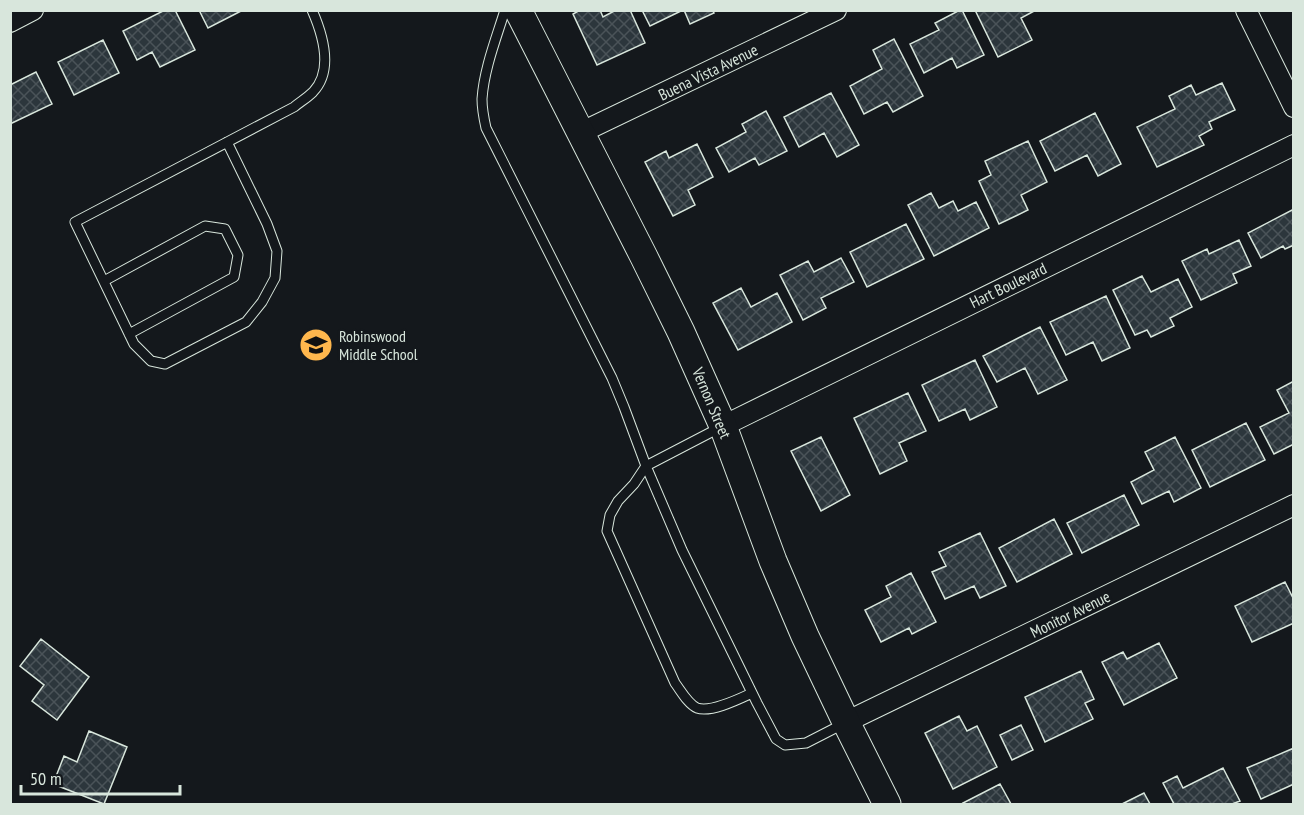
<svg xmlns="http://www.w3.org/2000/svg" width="1304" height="815" viewBox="0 0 1304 815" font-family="'PT Sans Narrow',sans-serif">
	<defs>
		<pattern id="building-cross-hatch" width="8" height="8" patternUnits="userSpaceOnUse" patternTransform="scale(1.5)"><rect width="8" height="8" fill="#2c363c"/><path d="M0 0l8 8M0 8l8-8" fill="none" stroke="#4a5358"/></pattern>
	</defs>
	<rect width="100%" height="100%" fill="#14181c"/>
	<path fill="url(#building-cross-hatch)" stroke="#d8e6dc" stroke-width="1.5" d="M165,10H175L195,50L160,67L152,52L137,60L123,31Z
		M199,10H243L208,28Z
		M580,10H600L603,17L616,10H630L645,43L597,65L573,14Z
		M642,10H683L650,26Z
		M684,10H712L714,13L690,24Z
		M960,10H962L984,55L957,68L952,58L924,73L910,44L939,30L935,23Z
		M975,10H1036L1021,18L1032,40L998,57Z
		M894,39L923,96L893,112L887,102L864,114L850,86L882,69L873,50Z
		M103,40L119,73L74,95L58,62Z
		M36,72L52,104L10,124V85Z
		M1222,83L1235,110L1209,122L1212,129L1199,136L1204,145L1157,167L1137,127L1175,109L1169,96L1191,85L1196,95Z
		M831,93L859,145L837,157L824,133L799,147L784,117Z
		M766,111L787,151L759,165L755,158L729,172L716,148L746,132L742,124Z
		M1095,113L1121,164L1098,176L1087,155L1055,171L1040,141Z
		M1028,141L1047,182L1021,195L1028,210L999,224L979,181L991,175L985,161Z
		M697,144L713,177L688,190L695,205L673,216L645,162L666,151L669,158Z
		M931,193L939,208L953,201L958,211L976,202L989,228L934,256L908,205Z
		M1294,209V245L1285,249L1283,246L1261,258L1248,233Z
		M906,224L924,259L867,287L850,252Z
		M1239,240L1251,266L1233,274L1237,283L1201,300L1182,261L1207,249L1209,254Z
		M841,258L854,282L821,298L826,308L803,320L780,275L808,261L814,272Z
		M1142,276L1151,292L1178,279L1192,307L1170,318L1174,326L1151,337L1147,330L1135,335L1113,290Z
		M741,288L751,307L777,293L792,322L738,350L713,303Z
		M1106,296L1130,348L1102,361L1093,342L1066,355L1050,322Z
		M1040,327L1067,380L1038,394L1025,368L997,382L983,356Z
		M975,360L997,407L970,420L965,409L939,421L922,385Z
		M1294,381V444L1274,454L1260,427L1289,413L1277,390Z
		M908,393L926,431L899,443L907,461L880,474L854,418Z
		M1246,423L1265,460L1210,487L1192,450Z
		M821,437L850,495L821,511L791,451Z
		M1175,437L1201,488L1174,502L1169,491L1142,504L1131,482L1154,470L1145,452Z
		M1124,495L1139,525L1082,553L1067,523Z
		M1054,519L1072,554L1017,582L999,548Z
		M980,533L1006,586L980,598L974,586L945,599L932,572L946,566L939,552Z
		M911,573L936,622L912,634L909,628L881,642L865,610L891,597L886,586Z
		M1285,582L1294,600V623L1252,642L1235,606Z
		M41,639L89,677L57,720L32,701L44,685L20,666Z
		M1159,643L1177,678L1124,705L1102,662L1123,652L1127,659Z
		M1081,671L1094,699L1085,703L1093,719L1045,742L1025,697Z
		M959,716L967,731L977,726L997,767L953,789L925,733Z
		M1021,725L1033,750L1012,760L1000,735Z
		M89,731L127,747L104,804L53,784L64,756L77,762Z
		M1294,748V784L1261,799L1247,768Z
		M1223,768L1240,801L1232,804H1174L1163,783L1177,776L1183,788Z
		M1000,784L1011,804H964L963,803Z
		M1144,793L1150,804H1122Z"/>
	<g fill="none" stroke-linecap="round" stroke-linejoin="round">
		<defs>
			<path id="lane" d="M505,10C496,39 484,69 482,99C482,109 484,119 486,128L612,378L624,407L646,466L682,550L757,703L776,739L785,745L806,743L845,723
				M227,142L267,224L277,251L275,278L262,302L246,322L165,364L151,361L134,344L75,222L294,107C300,102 307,98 313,92C334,70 323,35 312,10
				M104,281L205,226L225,229L238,255L234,277L129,334
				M721,427L646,466L634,484L618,501L610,515L607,531L675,683C681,691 688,704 697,708C711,713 739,699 752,693"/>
			<path id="street" d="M1246,10L1294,107
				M10,22L33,10
				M580,133L836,10
				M723,426L1294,145
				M846,722L1294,505"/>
			<path id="secondary" d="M518,10L644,257L681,332L723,426L773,561L805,636L846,722L887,804"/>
		</defs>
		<use href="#lane" stroke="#d8e6dc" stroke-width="11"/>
		<use href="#street" stroke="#d8e6dc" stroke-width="22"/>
		<use href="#secondary" stroke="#d8e6dc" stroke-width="29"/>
		<use href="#lane" stroke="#14181c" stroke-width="9"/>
		<use href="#street" stroke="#14181c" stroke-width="20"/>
		<use href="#secondary" stroke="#14181c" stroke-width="27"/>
	</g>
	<defs>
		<symbol id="school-disc" viewBox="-11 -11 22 22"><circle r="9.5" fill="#ffb74d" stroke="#14181c"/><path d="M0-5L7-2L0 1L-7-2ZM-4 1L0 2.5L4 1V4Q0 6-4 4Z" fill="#111"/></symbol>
	</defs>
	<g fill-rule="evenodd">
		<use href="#school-disc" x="297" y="326" width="38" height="38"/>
	</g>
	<g text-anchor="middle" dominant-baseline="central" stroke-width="4.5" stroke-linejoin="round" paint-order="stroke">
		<g font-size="16" fill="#d8e6dc" stroke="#14181c">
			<text transform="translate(708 72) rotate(-26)">Buena Vista Avenue</text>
			<text transform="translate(1008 285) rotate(-26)">Hart Boulevard</text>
			<text transform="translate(712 403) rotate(67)">Vernon Street</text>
			<text transform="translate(1070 614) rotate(-26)">Monitor Avenue</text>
		</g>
		<g font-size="16" fill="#d8e6dc" stroke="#14181c" text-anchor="start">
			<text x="339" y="336">Robinswood<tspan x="339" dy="18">Middle School</tspan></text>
		</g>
	</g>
	<rect width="1304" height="815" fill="none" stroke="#d8e6dc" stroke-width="24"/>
	<path d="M21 785v9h159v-9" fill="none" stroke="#d8e6dc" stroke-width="3"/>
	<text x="30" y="785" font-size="18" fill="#d8e6dc" stroke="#14181c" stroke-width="4.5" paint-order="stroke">50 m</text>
</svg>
